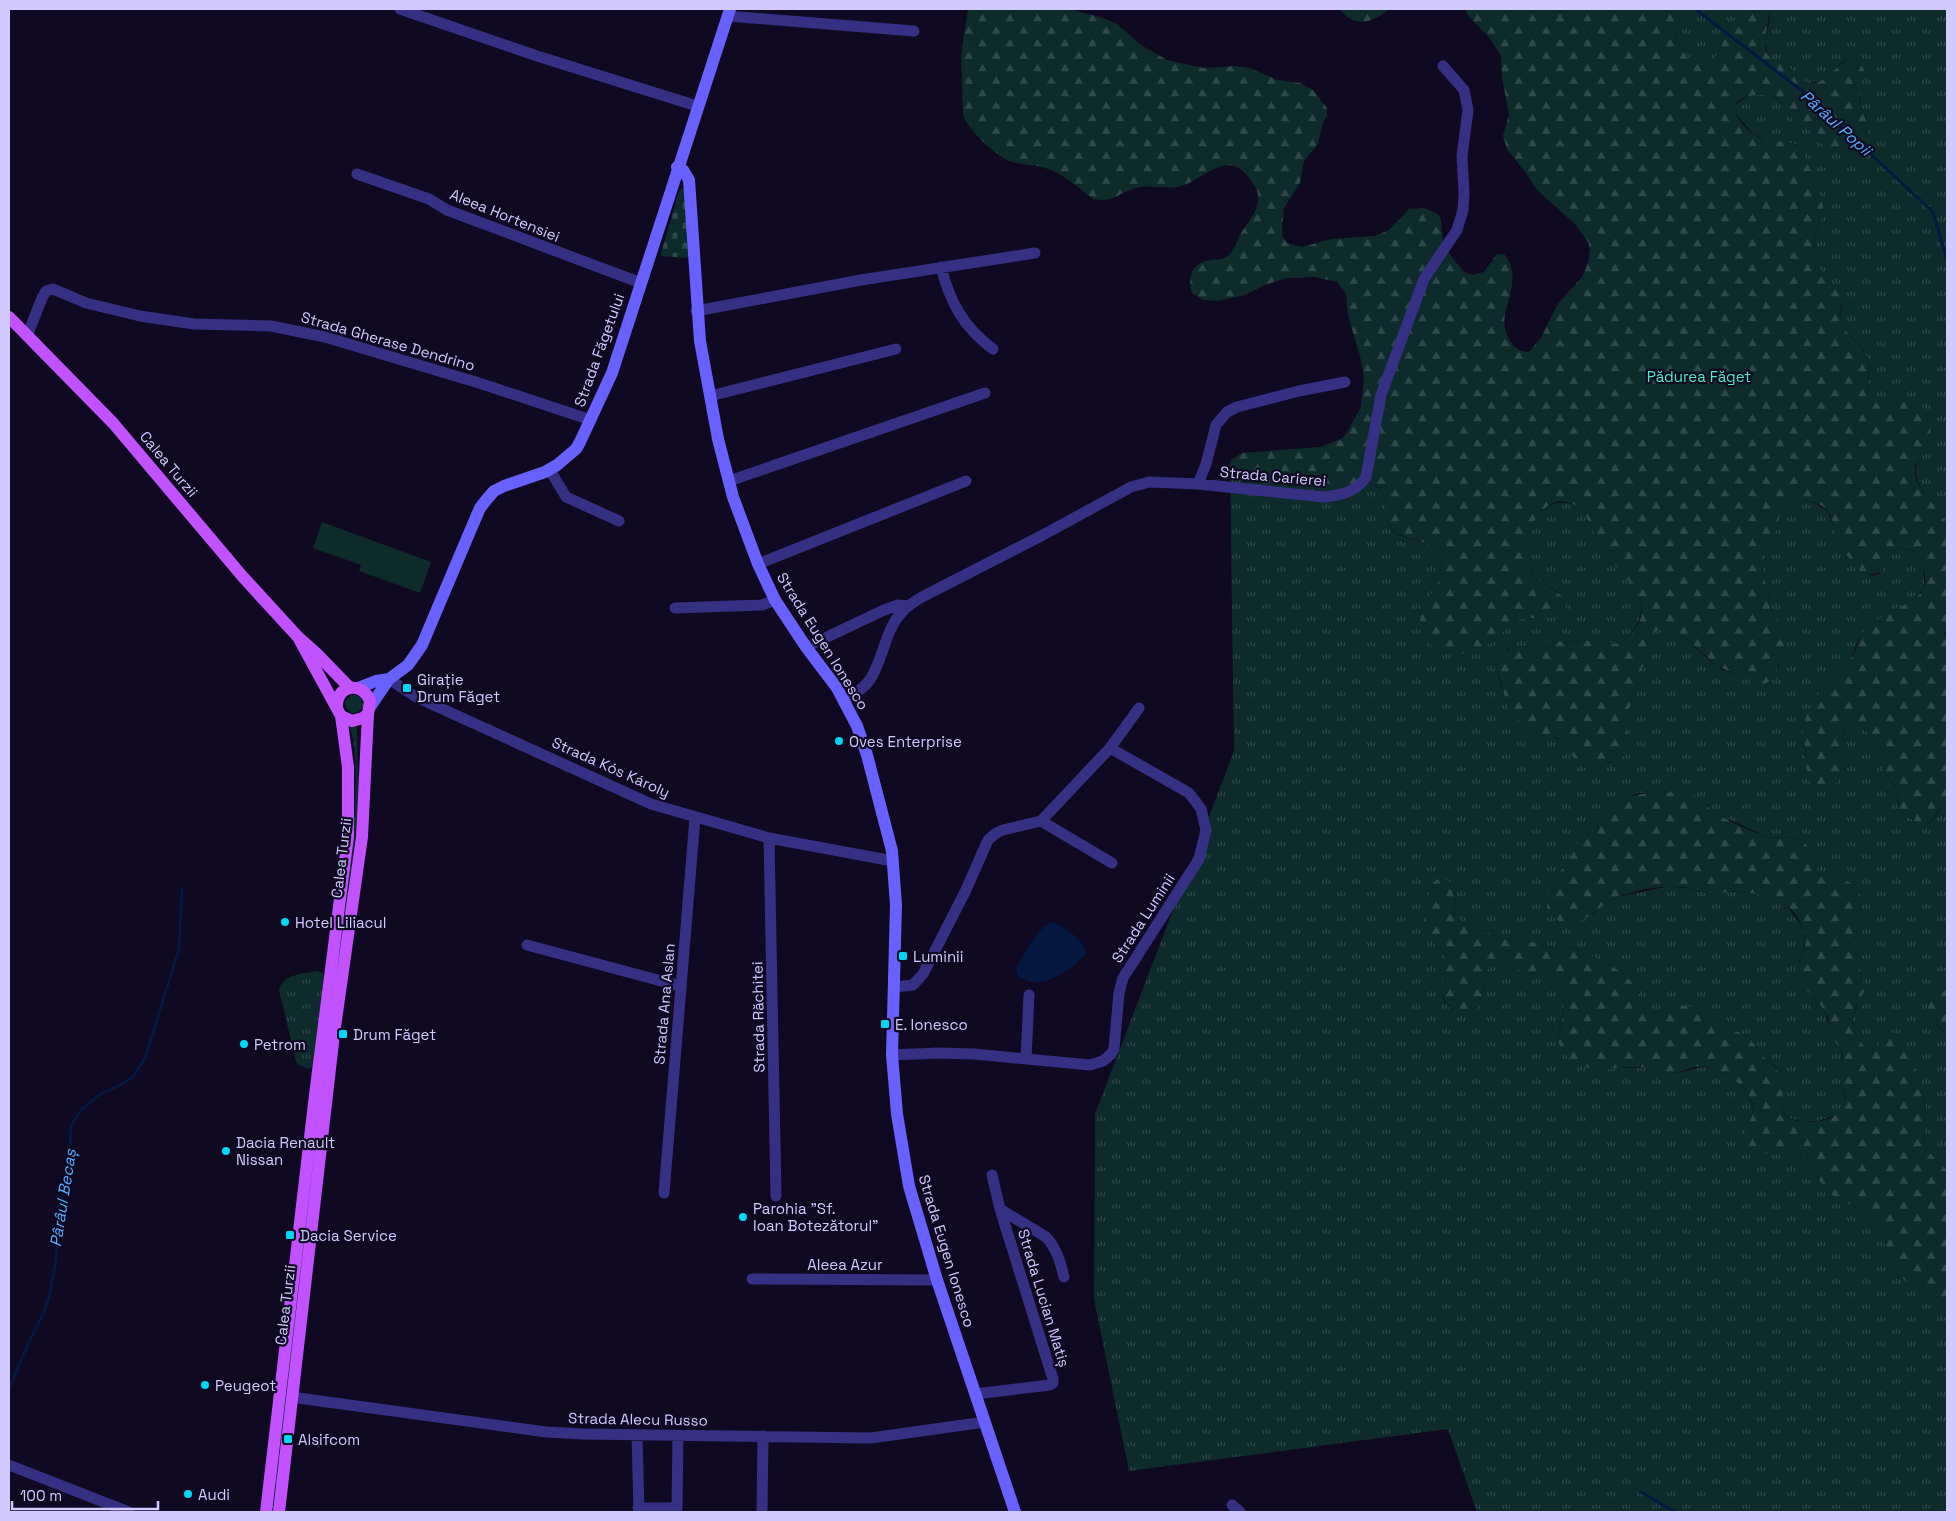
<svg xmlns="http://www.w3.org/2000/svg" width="1956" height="1521" viewBox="0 0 1956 1521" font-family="'Space Grotesk',sans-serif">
	<defs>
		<pattern id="grass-tufts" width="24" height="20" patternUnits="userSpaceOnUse" patternTransform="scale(1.25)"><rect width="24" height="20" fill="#0d2b2b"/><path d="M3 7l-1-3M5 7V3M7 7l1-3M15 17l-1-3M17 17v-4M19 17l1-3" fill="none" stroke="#2f484b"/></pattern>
		<pattern id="forest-firs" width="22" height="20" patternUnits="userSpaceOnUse" patternTransform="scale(1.25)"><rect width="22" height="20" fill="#0d2b2b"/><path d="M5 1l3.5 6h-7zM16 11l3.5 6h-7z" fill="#2f484b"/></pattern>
		<pattern id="cemetery-stones" width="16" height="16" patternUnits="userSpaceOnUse" patternTransform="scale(1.25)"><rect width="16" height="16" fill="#0d2b2b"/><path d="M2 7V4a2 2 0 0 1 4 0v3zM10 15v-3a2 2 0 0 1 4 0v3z" fill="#2f484b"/></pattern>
	</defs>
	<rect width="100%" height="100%" fill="#0f0a21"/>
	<path fill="url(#grass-tufts)" d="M1678,9H1743C1738,17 1731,23 1727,30C1722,39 1723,51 1714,58C1698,71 1681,55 1677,39C1675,29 1680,19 1678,9Z
		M1769,9H1947V524C1936,505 1902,478 1922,456L1923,408C1906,395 1888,412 1876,402C1861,390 1873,374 1868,360C1863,345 1850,338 1843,326C1839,318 1843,311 1841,304C1839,286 1820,275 1815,258C1810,239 1821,227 1823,210C1823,193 1807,165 1801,149L1795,144L1766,140L1753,134L1735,113V106C1745,93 1769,90 1781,102C1787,107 1789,116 1794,121C1798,125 1804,126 1808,129C1815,133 1819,140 1824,146L1858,145L1867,133V118L1861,105L1859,90L1846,60L1840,64L1824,81L1809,83L1802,81L1780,62L1773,60L1768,55L1765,41L1770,19Z
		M1230,467C1240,486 1252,469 1266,473C1278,475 1288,489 1300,489C1319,488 1364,476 1378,488C1392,499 1381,519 1392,530C1406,544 1436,537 1441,560C1448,590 1406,607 1426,637C1432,645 1437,649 1446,653L1500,635L1510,624L1523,618L1552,617L1558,592C1548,586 1534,580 1528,569C1516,545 1536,497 1568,503C1573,503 1577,506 1581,510C1590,520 1594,535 1601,547C1613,566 1639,581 1641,606C1642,621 1632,635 1620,644L1582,640L1552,642L1538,647L1514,646L1507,649L1497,672L1508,707L1522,724L1527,729L1562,740L1567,745L1573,758L1580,761L1609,763L1628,753L1629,731L1626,724L1627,717L1639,674L1646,661L1649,639L1653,633L1660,629L1667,627L1674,628L1711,662L1723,670L1744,677L1757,684H1764L1771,681L1778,669L1779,661L1784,647V632L1769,606L1768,591L1762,569L1766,548L1777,529L1780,514L1788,502C1803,497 1816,502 1828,512C1832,519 1833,527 1836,534C1840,543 1846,552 1852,560C1854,563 1856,567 1858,569C1885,589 1883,557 1893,551C1896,548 1901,548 1904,549C1923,552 1925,573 1924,589L1913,599L1876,621L1860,637L1851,658L1835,674L1813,703L1806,717L1803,732L1807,771L1811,785L1841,772L1844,750L1843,728L1848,722L1855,721C1865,728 1875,740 1879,751C1882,757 1880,764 1883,770C1887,777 1893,782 1896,789C1898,794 1897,800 1898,805C1901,812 1917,825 1925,824C1937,821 1936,809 1947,804V993L1943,989L1937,1025L1947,1035V1170L1926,1149L1924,1142L1926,1105L1910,1049L1886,1035L1877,1047L1871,1049L1863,1045L1859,1040L1853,1028L1852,1020L1864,985L1854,950L1861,898L1834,879L1820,874L1816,868L1812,854L1803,842L1796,838L1782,837H1767L1713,812L1709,806L1691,795L1676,793H1639L1632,795L1612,805L1595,829L1578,844L1562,869L1552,881L1548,910L1558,920L1593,914L1604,904L1618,897L1669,886L1692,889L1706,893L1745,891L1774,898L1787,906L1801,925L1805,939L1803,954L1799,961L1802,982L1825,1012L1831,1033L1841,1051L1843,1065L1841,1080L1845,1102L1843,1109L1839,1114L1818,1121L1803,1122L1789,1118L1784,1114L1781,1107V1072L1764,1057L1751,1040L1739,1032L1724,1030L1718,1026L1695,1008L1673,1006L1653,1014L1646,1012L1642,1008L1640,994L1632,982L1615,968L1601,962L1589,954L1576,949L1553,947L1524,940L1502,938L1462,923L1454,914L1455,892L1429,895C1427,915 1419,925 1433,942C1437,947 1443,951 1445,958C1450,981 1427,999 1461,1014L1485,992L1484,978L1486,970C1504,958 1505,964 1522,971C1529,974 1538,973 1545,976C1577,989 1559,1018 1558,1042C1561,1047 1566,1056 1571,1060C1593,1075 1622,1065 1646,1068C1657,1069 1665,1073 1676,1073C1688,1072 1697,1065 1710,1068C1731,1073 1763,1098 1750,1122L1778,1147L1786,1148L1811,1162L1820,1182L1844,1201L1863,1212L1876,1224L1883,1237L1889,1259L1908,1283L1924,1289L1947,1302V1512H1477L1448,1429L1129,1471L1094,1299L1095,1114L1234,751Z
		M345 704a9 9 0 1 1 18 0a9 9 0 1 1-18 0Z
		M349,726H357L358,793L356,829L274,1512H270L352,848C354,817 361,753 349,726Z
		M316,971L323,973L324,976L313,1066L309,1069L299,1065L296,1061L279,990C284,974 302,974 316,971Z"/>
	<path fill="url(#forest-firs)" d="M968,9H1069L1103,18L1117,24L1141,45L1167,60L1204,68L1235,66L1249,68L1278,80L1300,83L1313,90L1327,108V116L1323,122L1318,144L1304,161L1300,183L1284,208L1282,230L1283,237L1287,243L1302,247L1331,239L1375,236L1389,230L1409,209L1424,208L1438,214L1441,220L1443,242L1450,255L1464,272L1472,275L1484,272L1497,254H1504C1511,262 1514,273 1512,284C1510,305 1497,319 1510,341C1514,348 1521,352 1529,352L1541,338L1557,305L1582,277L1588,263L1590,249L1588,242L1575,224L1537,190L1525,172L1507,149L1503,136L1509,114L1502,78L1501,56L1489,37L1469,17L1465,9H1678C1680,19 1675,29 1677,39C1681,55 1698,71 1714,58C1723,51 1722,39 1727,30C1731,23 1738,17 1743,9H1769C1770,22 1763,37 1766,51C1769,61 1779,60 1787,65C1796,71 1800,82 1811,83C1832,85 1845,41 1864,69L1859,98L1869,126C1864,145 1845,160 1826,148C1820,143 1816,136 1811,131C1806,127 1798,125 1794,121C1787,114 1785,102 1775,97C1765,93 1731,93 1735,112C1736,117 1744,126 1748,130C1763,147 1786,135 1801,149C1807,164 1824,194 1823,209C1821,227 1808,241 1816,260C1821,274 1833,283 1839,295C1843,305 1838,315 1843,325C1848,337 1861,344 1867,358C1874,374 1860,383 1875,401C1887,415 1916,387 1928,415C1932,424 1931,440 1927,449C1922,458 1912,463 1915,475C1919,494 1939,506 1946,523C1949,529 1947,541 1947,549C1947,574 1947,599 1947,625L1945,633L1947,642V804C1933,810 1938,822 1921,825L1902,812L1898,806L1897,791L1894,784L1884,772L1881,765L1879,750L1867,731L1855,721L1848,722C1847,723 1844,727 1843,728C1842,735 1845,744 1844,751C1843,764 1839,795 1820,792C1814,791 1812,787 1810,782C1806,774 1806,765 1806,756C1806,748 1803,741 1803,733C1804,710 1822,688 1838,671C1842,667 1847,663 1851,658C1859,648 1858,634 1869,625C1880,617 1918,599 1923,590C1930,579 1920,552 1906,549C1880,543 1897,579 1864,574C1852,565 1841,547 1835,533C1833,527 1833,520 1830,514C1821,501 1802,498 1788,502L1780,514L1777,529L1766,548L1762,569L1768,591L1769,606L1784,632V647L1779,661L1776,675L1771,681L1764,684H1757L1717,666L1674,628L1667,627L1660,629L1653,633L1649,639L1646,661L1639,674L1627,717C1625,729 1634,740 1629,751C1621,764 1583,769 1573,757C1567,751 1568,744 1560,739C1554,736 1547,737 1541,736C1528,733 1520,722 1512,712C1504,702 1504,691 1500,680C1499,675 1496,671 1495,666L1501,653L1514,646L1537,647L1552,642L1582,640L1620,644C1670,604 1621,580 1601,547C1593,534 1589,514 1575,505C1543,486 1516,543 1528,569C1536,585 1558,587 1567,603C1559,628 1535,613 1518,620C1508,624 1504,633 1495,640C1476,655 1449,660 1429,644C1420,637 1418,618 1422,608C1423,604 1427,600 1430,596C1437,586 1444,573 1441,560C1436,539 1410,542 1395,532C1378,521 1394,497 1376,486C1361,478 1343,491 1328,492C1317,494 1300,491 1291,486C1283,482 1276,476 1267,473C1258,470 1248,477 1238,477L1230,467V461L1242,453L1320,447L1341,439L1346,434L1361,407L1364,377L1360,356L1348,316L1346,294L1337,282L1315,277L1286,278L1265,285L1245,295L1217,301L1203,300L1192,293C1187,276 1192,262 1211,260C1216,259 1222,260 1226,257C1233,253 1236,243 1240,235C1247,222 1260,211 1258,195C1257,188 1253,183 1249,178C1227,148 1203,180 1182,186C1167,190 1151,184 1136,188C1117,193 1116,203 1093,199C1080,189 1067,177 1051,170C1038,164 1023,166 1009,161C997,156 967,129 963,115L961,54Z
		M1339,9H1389C1371,24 1355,28 1339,9Z
		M1654,792C1667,793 1683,791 1696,796C1704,799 1708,809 1716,813C1730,822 1749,830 1764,836C1776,840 1790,834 1802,841C1813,848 1813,864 1820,874C1837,882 1854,875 1861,898L1854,950L1864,985V992L1856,1006L1852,1020L1853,1028L1859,1040L1863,1045L1871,1049L1877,1047L1888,1032L1896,1033L1901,1037L1910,1049L1926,1105L1924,1142L1926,1149L1947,1170V1302L1924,1289L1908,1283L1902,1278L1889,1259L1883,1237L1876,1224L1857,1208L1830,1194L1820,1182L1811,1162L1786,1148L1778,1147L1764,1154L1750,1149C1733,1122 1767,1121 1747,1093C1736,1078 1714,1064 1694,1067C1687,1069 1680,1073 1672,1073C1660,1073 1650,1068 1639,1067C1618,1066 1589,1075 1571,1060C1566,1056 1561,1048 1558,1042C1560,1018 1577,989 1545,976C1538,973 1529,974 1522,971C1505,965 1504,958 1486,970L1484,978L1485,1000C1480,1007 1473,1015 1464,1014C1459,1014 1454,1012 1451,1008C1432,990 1449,977 1444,958C1442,948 1431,942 1426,933C1421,925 1428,889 1434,882C1436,880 1438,879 1440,877C1460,883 1453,898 1454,914L1462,923L1502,938L1524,940L1553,947L1575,949L1589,954L1601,962L1615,968L1632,982L1640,994L1642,1008L1646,1012L1653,1014L1673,1006H1688L1702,1011L1718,1026L1724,1030L1739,1032L1751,1040L1764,1057L1786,1078C1787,1089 1776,1104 1784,1114C1795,1128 1839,1123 1844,1105C1847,1097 1842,1088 1841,1079C1840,1070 1844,1062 1842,1053C1840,1046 1833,1041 1831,1033C1829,1029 1829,1023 1828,1018C1823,1005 1811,996 1803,985C1791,968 1802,962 1805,946C1806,939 1803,930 1801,924C1792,904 1778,900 1759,895C1752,893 1745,891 1737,891C1729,891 1722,894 1714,894C1706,894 1700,890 1692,889C1668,883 1641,889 1618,897C1594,906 1573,944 1547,910V895L1552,881L1562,869L1578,844L1595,829L1612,805L1624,797Z
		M1937,987L1943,989L1947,993V1035C1938,1026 1912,994 1937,987Z"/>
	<path fill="url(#cemetery-stones)" d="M680,188L687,191L688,258L660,256Z"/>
	<path fill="#0d2b2b" d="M322,522L431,562L420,593L359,571L361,565L313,548Z"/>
	<path fill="#041840" d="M1052,922C1064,926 1084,940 1086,953C1070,971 1042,993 1018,976L1016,968C1023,957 1039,925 1052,922Z"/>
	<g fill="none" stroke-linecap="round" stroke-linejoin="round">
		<path stroke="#041840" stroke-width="3" d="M1695,9L1805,93L1933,212L1947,260
			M9,1389L27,1346L44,1312L50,1293L56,1259L58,1207L71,1167L70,1133L72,1124L81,1110L99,1095L120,1085L133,1077L145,1058L179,949L182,889
			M1641,1492L1675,1512"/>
		<path stroke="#363085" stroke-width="11" d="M400,9L537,56L697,106
			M728,16L914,31
			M357,174L429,199L447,210L641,283
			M941,267C950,302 963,327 993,349
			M696,311L861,280L1035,253
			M27,336L42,298L46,291L53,289L86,303L140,316L194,324L271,326L325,337L479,383L591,420
			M710,396L896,349
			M550,470L566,497L619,521
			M729,481L985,393
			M1198,484L1206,464L1216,425L1227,412L1237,407L1299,391L1345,382
			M758,564L966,481
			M675,608L762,605L775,600
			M806,647L884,610L898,605L909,606
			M389,679L416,697L651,804L769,838L893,861
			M844,701C853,695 862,690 869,681C884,660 884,630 903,611C908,605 916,601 922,597L1041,536L1131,487L1149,482L1198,484L1324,497C1342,495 1356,492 1366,477L1381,395L1424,279L1457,230L1463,210L1464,193L1462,156L1468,110L1464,90L1443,66
			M1110,748L1139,708
			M1041,821L1112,863
			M769,838L776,1196
			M527,945L680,986
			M892,1055L939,1053L974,1054L1090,1065L1103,1061L1111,1054L1114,1049L1119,993L1123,978L1199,859L1206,830L1201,809L1189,793L1110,748L1041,821L1003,830L996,833L988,840L965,892L923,974L913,985L894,987
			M1026,1059L1029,995
			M664,1193L695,818
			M1000,1209L1046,1237C1057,1249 1060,1261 1064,1277
			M752,1279L937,1280
			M975,1394L1050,1385L1053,1383V1379L1000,1209L992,1175
			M291,1397L546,1432L583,1434L871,1438L985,1422
			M637,1435L639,1512
			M9,1465L129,1512
			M1232,1505L1240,1512
			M638,1508H677L678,1436
			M762,1512L763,1436"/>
		<path stroke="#6961ff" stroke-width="12" d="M677,167L683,170L689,180L700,341L718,439L733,497L758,564L775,600L806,647L837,688L857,726L867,755L885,824L892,851L896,905L892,1055L897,1114L909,1186L937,1280L1015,1512
			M358,688L376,681L389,679
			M370,707L389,679L408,665L422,645L468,536L480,508L487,499L494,491L504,486L545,472L557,465L576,449L580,442L612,373L730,9"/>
		<path stroke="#c251ff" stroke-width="12" d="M9,317L113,423L243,577L298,637L316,653L350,688
			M341,716L352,721L363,718L368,714
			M266,1512L315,1095L348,836V767L341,716L298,637
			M279,1512L334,1034L362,837L368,714L370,701C362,680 335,685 337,708"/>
	</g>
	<g fill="#00d7f5" stroke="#0f0a21" stroke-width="2">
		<rect x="402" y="683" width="10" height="10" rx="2.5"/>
		<circle cx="839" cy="741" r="5"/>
		<circle cx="285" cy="922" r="5"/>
		<rect x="898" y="951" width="10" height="10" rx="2.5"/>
		<rect x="880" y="1019" width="10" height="10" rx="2.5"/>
		<rect x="338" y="1029" width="10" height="10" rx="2.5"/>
		<circle cx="244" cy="1044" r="5"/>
		<circle cx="226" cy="1151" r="5"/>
		<circle cx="743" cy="1217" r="5"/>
		<rect x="285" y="1230" width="10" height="10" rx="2.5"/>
		<circle cx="205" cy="1385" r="5"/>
		<rect x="283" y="1434" width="10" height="10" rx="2.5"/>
		<circle cx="188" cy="1494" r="5"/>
	</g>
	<g text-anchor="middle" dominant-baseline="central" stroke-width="4.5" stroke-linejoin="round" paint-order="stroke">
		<g font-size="15" fill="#d2caff" stroke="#0f0a21">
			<text transform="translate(505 215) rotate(22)">Aleea Hortensiei</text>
			<text transform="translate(388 341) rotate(16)">Strada Gherase Dendrino</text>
			<text transform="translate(599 350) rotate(-70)">Strada Făgetului</text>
			<text transform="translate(169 464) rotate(50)">Calea Turzii</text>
			<text transform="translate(1273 476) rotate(5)">Strada Carierei</text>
			<text transform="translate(823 641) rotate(58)">Strada Eugen Ionesco</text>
			<text transform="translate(611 767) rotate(24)">Strada Kós Károly</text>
			<text transform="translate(341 858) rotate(-83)">Calea Turzii</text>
			<text transform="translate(1143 918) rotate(-57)">Strada Luminii</text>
			<text transform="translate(664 1004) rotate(-85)">Strada Ana Aslan</text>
			<text transform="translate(758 1017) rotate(-91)">Strada Răchitei</text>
			<text transform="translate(947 1251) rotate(73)">Strada Eugen Ionesco</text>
			<text x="845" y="1264">Aleea Azur</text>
			<text transform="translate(1044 1298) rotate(73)">Strada Lucian Matiș</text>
			<text transform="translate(285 1305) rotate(-83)">Calea Turzii</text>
			<text transform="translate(638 1419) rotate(1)">Strada Alecu Russo</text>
		</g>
		<g font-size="15" fill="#4aebc7" stroke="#0f0a21">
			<text x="1699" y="376">Pădurea Făget</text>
		</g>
		<g font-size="15" fill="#d2caff" stroke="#0f0a21" text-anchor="start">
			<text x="417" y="679">Girație<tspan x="417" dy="17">Drum Făget</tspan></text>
			<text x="849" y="741">Oves Enterprise</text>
			<text x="295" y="922">Hotel Liliacul</text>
			<text x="913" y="956">Luminii</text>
			<text x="895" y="1024">E. Ionesco</text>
			<text x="353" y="1034">Drum Făget</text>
			<text x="254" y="1044">Petrom</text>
			<text x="236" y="1142">Dacia Renault<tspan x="236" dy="17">Nissan</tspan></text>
			<text x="753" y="1208">Parohia "Sf.<tspan x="753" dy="17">Ioan Botezătorul"</tspan></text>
			<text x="300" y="1235">Dacia Service</text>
			<text x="215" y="1385">Peugeot</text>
			<text x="298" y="1439">Alsifcom</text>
			<text x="198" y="1494">Audi</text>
		</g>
		<g font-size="16" font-style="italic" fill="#58aeff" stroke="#0f0a21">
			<text transform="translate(1836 123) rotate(42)">Pârâul Popii</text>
			<text transform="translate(63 1198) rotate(-81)">Pârâul Becaș</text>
		</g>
	</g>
	<rect width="1956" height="1521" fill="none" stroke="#d2caff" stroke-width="20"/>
	<path d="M12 1501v8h146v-8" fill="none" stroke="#d2caff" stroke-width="2.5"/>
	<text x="20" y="1501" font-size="15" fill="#d2caff" stroke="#0f0a21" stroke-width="4" paint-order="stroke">100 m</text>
</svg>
